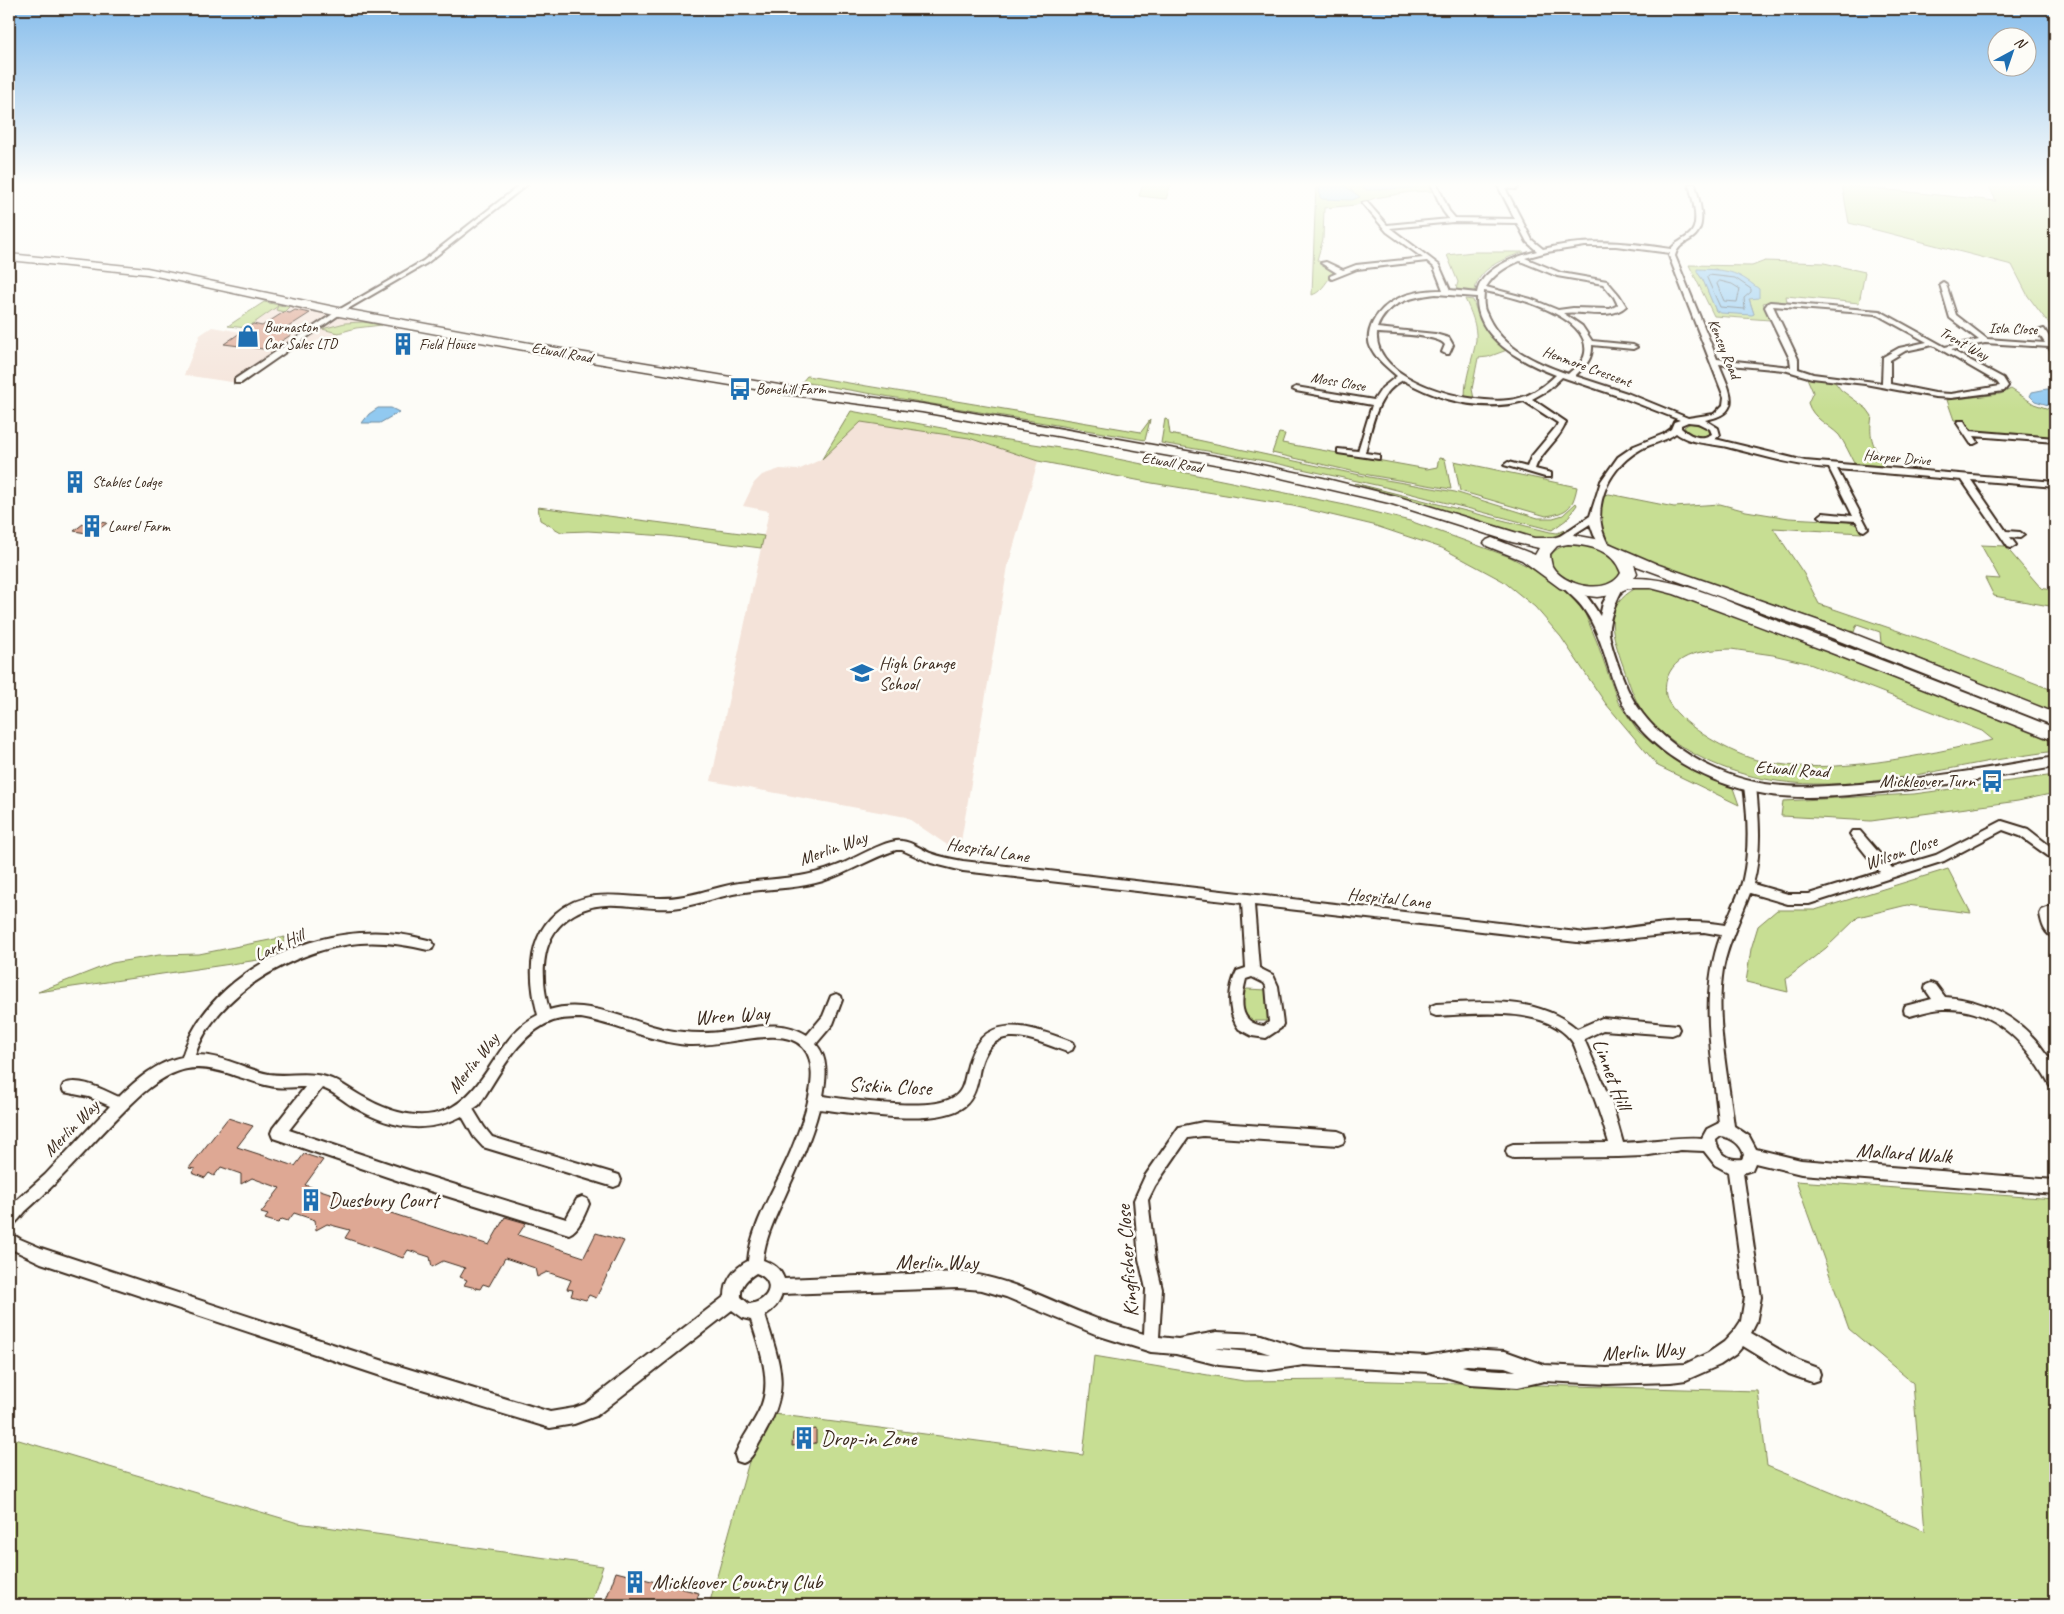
<svg xmlns="http://www.w3.org/2000/svg" width="2064" height="1614" viewBox="0 0 2064 1614" font-family="Caveat,sans-serif">
	<rect width="100%" height="100%" fill="#fdfcf7"/>
	<filter id="ink" filterUnits="userSpaceOnUse"><feTurbulence type="fractalNoise" baseFrequency=".02" numOctaves="2"/><feDisplacementMap in="SourceGraphic" scale="10" xChannelSelector="R" yChannelSelector="G"/><feConvolveMatrix kernelMatrix="1 2 1 2 8 2 1 2 1" color-interpolation-filters="sRGB"/></filter>
	<g filter="url(#ink)">
		<path fill="#f4e3d9" d="M280,305L382,325L356,328L280,353L238,383L184,375L200,335L212,327L241,332Z
			M861,421L969,438L1038,461L1008,566L959,853L906,817L711,781L769,511L743,506L754,483L762,475L780,469L798,470L822,459Z"/>
		<path fill="#c7de93" stroke="#818458" fill-rule="evenodd" d="M1143,184H1171L1166,199L1139,196Z
			M1316,184H1319L1320,197L1359,196L1342,184H1359L1367,190L1415,185L1414,184H1432L1434,191L1411,192L1375,198L1356,205L1324,208L1323,239L1317,260L1336,272C1326,279 1324,291 1312,295Z
			M1988,184H2055V332L2028,296L2012,265L1849,223L1842,185L1996,201Z
			M1473,252H1524C1505,258 1477,268 1475,291L1456,289L1458,282L1447,255Z
			M1765,261L1824,263L1865,272L1859,303L1786,296L1787,302L1771,301L1763,303L1770,320L1714,316L1689,265L1752,266ZM1716,269L1749,298L1754,314L1716,311L1703,280L1697,272Z
			M1465,299L1473,300C1479,322 1490,335 1507,350L1488,357L1478,358L1472,389L1474,399L1465,397C1465,375 1473,360 1476,340C1477,325 1471,312 1465,299Z
			M264,302L289,307L284,312L276,310L278,306L247,328L228,326Z
			M363,322L382,325L356,328L338,333L322,329L345,323Z
			M807,376L1141,432L1150,420L1145,440L802,382Z
			M1807,378L1834,381L1841,390L1867,409L1872,416C1868,439 1874,446 1884,466L1855,464C1850,455 1845,443 1839,435C1828,424 1813,419 1808,403L1813,392Z
			M2011,389L2034,404L2055,411V439L1975,432L1964,421L1954,420L1947,400L2000,394Z
			M851,411L1001,439L1073,450L1345,505L1410,521L1510,557L1531,568L1569,594L1583,609L1597,642L1618,702L1639,732L1663,752L1733,788L1739,805L1658,766L1606,704L1561,637L1535,607L1503,581L1442,548L1373,525L1293,506L1152,483L1038,461L969,438L861,422L822,459Z
			M1165,419L1168,420L1170,434L1369,477L1455,492L1538,518H1553L1563,515L1576,503L1577,505L1566,520L1552,530L1385,487L1265,461L1161,443Z
			M1690,423L1706,427L1710,433L1702,437L1689,433L1684,427Z
			M1279,433L1285,434L1282,443L1427,469L1437,467L1439,458L1445,459L1451,489L1369,475L1272,453Z
			M1454,461L1577,487C1573,508 1567,513 1546,516L1460,491Z
			M1354,483L1550,532L1557,533L1571,528C1555,538 1543,540 1524,536Z
			M1609,494L1674,507L1720,504L1746,511L1789,518L1846,521L1857,525L1862,533L1773,528L1804,574L1819,604L1922,639L2055,691V713L1881,643L1880,632L1857,624L1854,632L1624,553C1597,533 1595,527 1603,495Z
			M538,507L764,536L761,548L667,536L588,531L561,532L540,520Z
			M1567,545C1592,544 1605,549 1620,569C1619,615 1510,562 1567,545Z
			M1981,545L2005,546L2041,588L2055,591V607L1994,596L1985,578L2000,579Z
			M1636,588H1652L1672,593L1788,635L2055,740V751C2027,755 1998,759 1969,765C1878,783 1782,801 1696,755C1676,744 1653,729 1641,709C1632,695 1627,676 1621,660C1611,629 1603,607 1636,588ZM1731,649L1773,655L1807,663L1982,731L1993,740C1922,755 1832,777 1761,761C1733,755 1684,727 1669,703C1665,696 1665,690 1666,682C1673,652 1706,650 1731,649Z
			M2055,775V793L2018,801L1871,821L1781,816L1783,801L1914,794Z
			M1948,869L1971,913L1907,905L1858,917L1826,948L1786,979L1788,992L1746,982L1751,949L1758,926L1777,910H1815Z
			M285,937L279,957L38,992L112,963L159,955L199,954Z
			M1247,989L1267,990L1270,1021H1251L1244,1018L1241,994Z
			M1796,1181L2055,1199V1605H709L750,1458L774,1414L1083,1455L1094,1356L1244,1381L1346,1380L1758,1391L1767,1466L1925,1531L1913,1383L1849,1329Z
			M12,1438L298,1523L603,1566L590,1605H9V1444Z"/>
		<path fill="#91c9f0" stroke="#6f899c" d="M1319,184H1342L1360,197L1352,200L1322,199L1320,197Z
			M1359,184H1414L1415,185L1411,188L1373,190H1367Z
			M1697,269C1727,270 1735,270 1759,289V298L1749,299L1754,314L1752,315L1721,313L1716,311L1703,280L1697,272Z
			M2047,389L2055,390V407L2035,401L2030,396L2032,392Z
			M378,408H391L399,412L380,423H362L369,414Z"/>
		<g fill="none" stroke-linecap="round" stroke-linejoin="round">
			<path stroke="#5d6a72" stroke-width="1" d="M1709,275L1735,278L1751,289V292L1744,298L1745,309L1720,307L1707,278Z
				M1720,281L1732,284L1740,289L1737,302L1724,301L1717,284Z"/>
		</g>
		<path fill="#dea894" stroke="#3b2a1e" d="M295,310L310,313L285,329L297,331L274,346H268L263,349L224,344L253,324L262,326L284,312L290,313Z
			M88,520L107,523L93,534L74,531Z
			M228,1118L253,1126L237,1147L295,1166L304,1154L323,1160L305,1185L489,1245L505,1217L526,1223L518,1235L584,1257L596,1233L624,1241L596,1298L589,1295L586,1300L571,1296L573,1290L567,1289L571,1280L547,1272L537,1277L535,1268L505,1258L489,1286L483,1284L480,1289L464,1285L467,1280L460,1277L465,1268L443,1261L432,1267L430,1257L408,1250L403,1258L345,1238L350,1230L327,1224L316,1230L315,1220L294,1213L288,1221L282,1219L278,1223L265,1219L268,1215L261,1213L280,1188L252,1178L241,1184V1174L221,1167L214,1176L209,1173L205,1178L192,1173L195,1169L189,1168Z
			M816,1429V1443L792,1446L793,1433Z
			M616,1572L699,1593L695,1605H604Z"/>
		<g fill="none" stroke-linecap="round" stroke-linejoin="round">
			<defs>
				<path id="minor" d="M521,184H528L427,263L346,310L241,383H235V379L342,308L423,261Z
					M1431,184H1437L1449,211L1455,218L1515,219L1497,184L1517,186L1518,187L1515,189L1505,188L1532,240L1543,249C1585,238 1628,242 1671,249C1676,242 1684,240 1690,234C1701,224 1692,197 1689,184H1695C1699,201 1709,228 1691,239C1683,244 1677,247 1675,256L1717,359L1791,367L1790,359L1765,307L1768,303L1770,302L1880,311L1945,347L1979,340L1950,318L1940,284L1943,282L1946,284L1956,315L1987,339L2045,343L2037,331L2044,329L2055,346V353H2052L2049,347L1985,343L1951,350L2003,378L2008,386L2004,391L1990,393L1951,398L1935,397L1865,384L1812,378L1784,370L1719,364C1729,390 1745,413 1705,420L1718,428L1720,435L1715,439L1805,461L2055,482V487L1971,480L2006,531L2020,532L2024,535L2020,538L2010,537L2016,545L2011,548L2008,547L1962,480L1837,469L1868,528L1864,531L1861,530L1856,521L1823,519L1819,516L1823,513L1853,516L1829,468C1794,466 1761,455 1727,447C1710,443 1690,444 1676,433C1665,442 1650,443 1638,451C1606,470 1588,514 1610,547L1608,549H1602L1594,535L1590,524L1560,543L1556,540L1557,538L1590,516L1601,481L1618,457L1634,446L1664,434L1671,429L1674,422L1680,420L1621,397L1562,377L1548,390L1532,399L1566,422C1560,440 1541,451 1535,469L1551,473V477H1545L1504,465L1508,462L1527,467L1531,457L1556,427L1558,423L1524,401C1482,412 1440,401 1403,380C1376,394 1372,426 1365,453L1379,455V459L1338,453V449L1358,451L1372,405L1296,391L1292,389L1296,387L1374,400L1382,388L1397,376C1388,368 1377,360 1371,348C1367,340 1369,330 1373,322C1387,296 1416,290 1443,290L1434,267L1427,261L1357,269L1332,279L1330,278V276L1337,273L1321,263L1326,262L1343,270L1356,265L1423,258L1387,232L1362,203L1367,202L1387,225L1449,219L1443,211ZM1453,222L1517,223L1527,242L1537,251C1515,257 1481,268 1477,293L1450,290L1439,265L1390,228ZM1585,246H1616L1670,253L1669,256L1724,397L1723,405L1714,414L1688,418L1627,393L1575,376C1584,367 1593,360 1592,345L1633,349L1637,347L1633,345L1592,341L1582,326L1563,313C1583,310 1610,321 1626,306L1619,295L1607,281L1561,273L1525,258L1547,252ZM1520,261L1557,276L1603,284L1614,297L1618,305L1610,309L1573,308L1558,310L1531,299L1486,287C1494,274 1505,267 1520,261ZM1484,291C1512,296 1591,315 1585,353C1584,362 1574,368 1568,374C1537,363 1503,349 1488,317C1487,314 1484,310 1484,306C1483,302 1484,295 1484,291ZM1436,294L1477,297C1475,338 1523,363 1556,375C1542,388 1528,398 1509,400C1472,405 1373,382 1377,333C1390,334 1439,334 1445,345L1442,352L1446,354H1449L1453,345L1449,338L1435,334L1377,328C1387,302 1411,297 1436,294ZM1773,306L1876,314L1927,342L1899,348L1883,357L1882,383L1813,374L1798,369V359ZM1933,345L1997,382L2000,386L1951,394L1935,393L1890,384V360L1905,351ZM1688,422L1698,423L1710,429L1712,434C1701,441 1690,436 1681,428V425Z
					M1958,421H1964L1970,431L2055,438V442L1974,436L1978,442L1974,444H1971L1957,423Z
					M1750,782L1756,786C1759,818 1762,852 1753,884L1788,894H1809L1880,872L1852,837L1850,834L1852,831H1860L1892,868L1936,855L2002,821L2028,829L2055,850V861L2020,836L2003,830L1944,861L1809,904H1788L1750,893C1741,918 1728,942 1723,969C1715,1021 1728,1075 1734,1126L1749,1136L1756,1149L1801,1160L2055,1180V1194L1801,1174L1755,1163L1752,1170L1743,1173L1761,1297L1756,1323L1751,1333L1799,1361L1818,1368L1820,1374L1818,1380L1812,1382L1789,1374L1743,1346L1736,1354L1720,1365L1686,1380L1671,1382L1607,1384L1544,1381L1518,1387L1470,1384L1428,1372L1304,1365L1270,1370L1219,1365L1176,1354L1151,1352L1100,1336L1006,1297L982,1290L958,1288L782,1294C779,1304 774,1310 765,1315C781,1369 792,1388 761,1440C756,1448 752,1460 743,1463L737,1461L735,1455C741,1439 752,1426 759,1411C774,1382 759,1348 751,1320L743,1318L732,1310L596,1416L574,1424L550,1428L399,1382L41,1263L9,1248V1232L20,1239L41,1248L399,1366L550,1412L574,1408L585,1404L725,1296C725,1281 734,1268 748,1261C751,1224 777,1185 791,1151C806,1114 839,1032 767,1037C740,1038 715,1046 688,1045C651,1042 617,1024 581,1018C572,1018 562,1018 553,1021C518,1033 499,1076 479,1105L473,1109L484,1127L492,1137L619,1175L621,1180L619,1185L614,1187L483,1147L474,1137L462,1116C423,1136 388,1127 352,1106C342,1100 333,1091 322,1088L289,1130L417,1173L566,1219L577,1199L582,1197L587,1199L589,1204C585,1214 579,1230 569,1234L417,1187L273,1138L271,1133L273,1128L305,1087C293,1087 281,1089 270,1086C258,1084 247,1079 236,1076C196,1062 176,1066 143,1093C103,1129 69,1173 28,1209C21,1215 17,1224 9,1227L10,1206L45,1175L110,1106L89,1097L64,1092L62,1088L64,1084C81,1077 103,1090 119,1097C136,1080 157,1062 182,1057C204,984 287,938 360,933C383,931 406,934 428,940L432,941L434,945L432,949L428,950C406,945 383,941 360,943C298,948 216,992 195,1055C221,1054 244,1069 269,1074C288,1077 307,1071 326,1077C340,1081 350,1090 363,1097C387,1111 419,1122 446,1110C489,1091 496,1035 538,1015C529,981 526,939 556,913C594,880 640,905 684,896C703,893 720,886 739,883C780,877 806,880 846,862C859,856 888,839 902,841C912,842 921,849 930,853C941,857 952,859 963,861L1586,933C1632,929 1679,916 1725,925C1731,910 1739,895 1743,879C1750,849 1748,816 1744,786ZM896,850H902L931,863L963,871L1242,903L1246,968L1237,971C1228,988 1227,1013 1239,1029L1252,1036L1266,1038L1281,1028L1283,1024L1278,986L1273,975L1259,968L1254,905L1586,943L1683,933L1704,932L1721,935C1698,995 1713,1061 1719,1123L1707,1129L1702,1138C1675,1136 1650,1142 1623,1143L1612,1104L1584,1039L1603,1030L1672,1035L1677,1033L1679,1029L1677,1025L1602,1018L1577,1029C1538,995 1484,1002 1436,1004L1431,1006L1430,1010L1431,1014L1436,1016C1474,1014 1544,1005 1571,1040C1576,1046 1578,1057 1581,1064C1592,1090 1601,1116 1609,1143L1513,1144L1508,1146L1506,1151L1508,1156L1513,1158L1618,1157L1643,1156L1681,1150L1704,1151L1715,1165L1728,1172L1745,1297L1741,1321L1735,1330L1724,1342L1708,1353L1685,1364L1607,1368L1544,1365L1505,1351L1467,1349L1426,1356L1303,1349L1258,1334L1217,1332L1178,1339L1159,1337L1162,1289L1155,1259L1148,1200L1155,1186L1188,1138L1203,1136L1338,1145L1343,1143L1345,1138L1343,1133L1338,1131L1203,1122L1179,1127L1145,1176L1134,1200L1139,1259L1146,1289L1144,1334C1129,1329 1114,1325 1100,1320C1051,1302 1010,1277 958,1272L784,1279C780,1268 773,1264 763,1260C765,1238 775,1218 784,1198C797,1169 811,1140 819,1109C855,1113 929,1126 960,1109C973,1102 977,1087 979,1073C989,1019 1030,1038 1067,1052L1072,1050L1074,1046L1072,1042C1030,1026 980,1008 967,1069C964,1080 964,1092 952,1098C928,1112 852,1100 823,1096C826,1078 829,1059 816,1044L833,1024L842,1000L841,996L836,994L831,996L823,1016L807,1035C782,1019 757,1027 729,1031C714,1033 699,1034 683,1032C639,1029 595,996 549,1010C541,980 539,940 567,919C601,893 635,911 673,908C694,906 713,898 733,894C763,888 793,890 823,881C848,873 871,858 896,850ZM1252,977L1264,983L1266,986L1269,1022L1264,1026C1237,1023 1241,999 1246,979ZM1721,1136C1732,1138 1741,1144 1744,1155L1742,1159C1730,1161 1717,1153 1716,1140ZM756,1273C778,1281 769,1302 749,1304L741,1297C740,1285 747,1279 756,1273ZM1215,1348L1258,1350L1270,1354L1219,1349ZM1467,1365L1505,1367L1516,1371L1470,1368L1462,1366Z
					M2055,905V915L2053,917L2055,925V938C2044,934 2042,924 2040,914L2042,910Z
					M1931,983L1936,985L1945,997C1986,1000 2021,1018 2044,1051C2048,1056 2053,1062 2055,1068C2057,1073 2055,1081 2055,1087L2050,1085C2028,1045 1994,1007 1944,1009C1933,1009 1921,1013 1910,1016L1905,1014L1904,1010L1905,1006L1932,999L1925,989L1926,985Z"/>
				<path id="tertiary" d="M1566,580C1580,584 1593,604 1600,616L1603,603L1613,585H1621L1623,588C1617,599 1607,622 1609,634C1612,651 1621,673 1627,688C1650,739 1712,776 1765,784C1797,789 1828,786 1860,784C1926,779 1990,768 2055,757V767C1990,778 1926,789 1860,794C1828,797 1797,799 1765,794C1719,787 1667,762 1637,725C1612,695 1610,662 1595,629C1590,618 1584,608 1576,600C1571,595 1565,590 1560,584Z"/>
				<path id="trunk" d="M9,254L147,268L339,308L573,351L785,386L922,404L1243,461L1323,478L1399,497L1534,538H1552L1568,534L1601,540L1659,565L1839,628L2055,713V726L1827,636L1634,565L1637,573L1634,578C1681,578 1728,602 1772,619C1867,654 1961,691 2055,728V741L1829,652L1674,594L1651,588H1628L1612,595L1597,597L1581,595L1560,588L1522,560L1487,546L1484,543L1487,540L1492,538L1535,555L1539,548L1512,542L1389,503L1243,469L922,412L785,394L573,359L339,316L147,274L9,260ZM1568,544C1590,545 1613,550 1621,573C1609,596 1564,587 1552,566C1551,562 1550,558 1550,554L1557,546Z"/>
			</defs>
			<use href="#minor" stroke="#3b2a1e" stroke-width="4"/>
			<use href="#tertiary" stroke="#3b2a1e" stroke-width="4"/>
			<use href="#trunk" stroke="#3b2a1e" stroke-width="3"/>
			<use href="#minor" fill="#fdfcf7" fill-rule="evenodd"/>
			<use href="#tertiary" fill="#fdfcf7" fill-rule="evenodd"/>
			<use href="#trunk" fill="#fdfcf7" fill-rule="evenodd"/>
		</g>
	</g>
	<linearGradient id="sky" x2="0" y2="1"><stop stop-color="#85bceb"/><stop offset="0.45" stop-color="#fefefb"/><stop offset="1" stop-color="#fefefb" stop-opacity="0"/></linearGradient>
	<rect width="2064" height="410" fill="url(#sky)"/>
	<defs>
		<symbol id="shop-bare" viewBox="-9 -9 18 18"><path d="M-5-2.5h2.3a2.7 3.5 0 0 1 5.4 0H5L5.5 6h-11ZM-1.5-2.5h3a1.5 2.3 0 0 0-3 0Z" fill="#1f6fb2" stroke="#fdfcf7" stroke-width="2.5" paint-order="stroke"/></symbol>
		<symbol id="building-bare" viewBox="-9 -9 18 18"><path d="M-4-6H4V6H1V3H-1V6H-4ZM-2.5-4.3h1.7v1.8h-1.7ZM.8-4.3h1.7v1.8H.8ZM-2.5-1h1.7V.8h-1.7ZM.8-1h1.7V.8H.8Z" fill="#1f6fb2" stroke="#fdfcf7" stroke-width="2.5" paint-order="stroke"/></symbol>
		<symbol id="bus-bare" viewBox="-9 -9 18 18"><path d="M-5-6H5V4H4V6H2V4H-2V6H-4V4H-5ZM-3.5-4V0h7V-4ZM-3.5 1.2v1.5H-2V1.2ZM2 1.2v1.5H3.5V1.2Z" fill="#1f6fb2" stroke="#fdfcf7" stroke-width="2.5" paint-order="stroke"/></symbol>
		<symbol id="school-bare" viewBox="-9 -9 18 18"><path d="M0-5L7-2L0 1L-7-2ZM-4 1L0 2.5L4 1V4Q0 6-4 4Z" fill="#1f6fb2" stroke="#fdfcf7" stroke-width="2.5" paint-order="stroke"/></symbol>
	</defs>
	<g fill-rule="evenodd">
		<use href="#shop-bare" x="232" y="320" width="32" height="32"/>
		<use href="#building-bare" x="387" y="328" width="32" height="32"/>
		<use href="#bus-bare" x="724" y="373" width="32" height="32"/>
		<use href="#building-bare" x="59" y="466" width="32" height="32"/>
		<use href="#building-bare" x="76" y="510" width="32" height="32"/>
		<use href="#school-bare" x="846" y="657" width="32" height="32"/>
		<use href="#bus-bare" x="1976" y="765" width="32" height="32"/>
		<use href="#building-bare" x="295" y="1184" width="32" height="32"/>
		<use href="#building-bare" x="788" y="1422" width="32" height="32"/>
		<use href="#building-bare" x="619" y="1566" width="32" height="32"/>
	</g>
	<g text-anchor="middle" dominant-baseline="central" stroke-width="5" stroke-linejoin="round" paint-order="stroke">
		<g font-size="15" fill="#3b2a1e" stroke="#fdfcf7" text-anchor="start">
			<text x="264" y="327">Burnaston<tspan x="264" dy="17">Car Sales LTD</tspan></text>
			<text x="419" y="344">Field House</text>
			<text x="756" y="389">Bonehill Farm</text>
			<text x="92" y="482">Stables Lodge</text>
			<text x="108" y="526">Laurel Farm</text>
		</g>
		<g font-size="15" fill="#3b2a1e" stroke="#fdfcf7">
			<text transform="translate(2013 329) rotate(2)">Isla Close</text>
			<text transform="translate(1964 344) rotate(29)">Trent Way</text>
			<text transform="translate(1724 349) rotate(68)">Kensey Road</text>
			<text transform="translate(562 353) rotate(10)">Etwall Road</text>
			<text transform="translate(1587 367) rotate(20)">Henmore Crescent</text>
			<text transform="translate(1338 382) rotate(10)">Moss Close</text>
			<text transform="translate(1897 458) rotate(5)">Harper Drive</text>
			<text transform="translate(1172 463) rotate(10)">Etwall Road</text>
		</g>
		<g font-size="18" fill="#3b2a1e" stroke="#fdfcf7" text-anchor="start">
			<text x="879" y="663">High Grange<tspan x="879" dy="21">School</tspan></text>
			<text x="1975" y="781" text-anchor="end">Mickleover Turn</text>
		</g>
		<g font-size="18" fill="#3b2a1e" stroke="#fdfcf7">
			<text transform="translate(1792 769) rotate(4)">Etwall Road</text>
			<text transform="translate(833 848) rotate(-20)">Merlin Way</text>
			<text transform="translate(988 850) rotate(9)">Hospital Lane</text>
			<text transform="translate(1901 852) rotate(-19)">Wilson Close</text>
			<text transform="translate(1389 898) rotate(6)">Hospital Lane</text>
			<text transform="translate(279 945) rotate(-25)">Lark Hill</text>
			<text transform="translate(473 1063) rotate(-52)">Merlin Way</text>
			<text transform="translate(71 1128) rotate(-46)">Merlin Way</text>
		</g>
		<g font-size="21" fill="#3b2a1e" stroke="#fdfcf7">
			<text transform="translate(732 1015) rotate(-4)">Wren Way</text>
			<text transform="translate(1612 1074) rotate(69)">Linnet Hill</text>
			<text transform="translate(890 1086) rotate(3)">Siskin Close</text>
			<text transform="translate(1904 1153) rotate(4)">Mallard Walk</text>
			<text transform="translate(1127 1261) rotate(-94)">Kingfisher Close</text>
			<text x="937" y="1262">Merlin Way</text>
			<text transform="translate(1643 1351) rotate(-4)">Merlin Way</text>
		</g>
		<g font-size="21" fill="#3b2a1e" stroke="#fdfcf7" text-anchor="start">
			<text x="328" y="1200">Duesbury Court</text>
			<text x="821" y="1438">Drop-in Zone</text>
			<text x="652" y="1582">Mickleover Country Club</text>
		</g>
	</g>
	<rect width="2064" height="1614" fill="none" stroke="#fdfcf7" stroke-width="30"/>
	<rect x="15" y="15" width="2034" height="1584" fill="none" stroke="#3b2a1e" stroke-width="2" filter="url(#ink)"/>
	<g transform="translate(2012 52) rotate(40)"><circle r="24" fill="#fdfcf7" stroke="#afa8a0"/>
	<path d="M0-4L9 19L0 12L-9 19Z" fill="#1f6fb2"/>
	<text y="-8" font-size="14" font-weight="bold" text-anchor="middle" fill="#3b2a1e">N</text>
	</g>
</svg>
